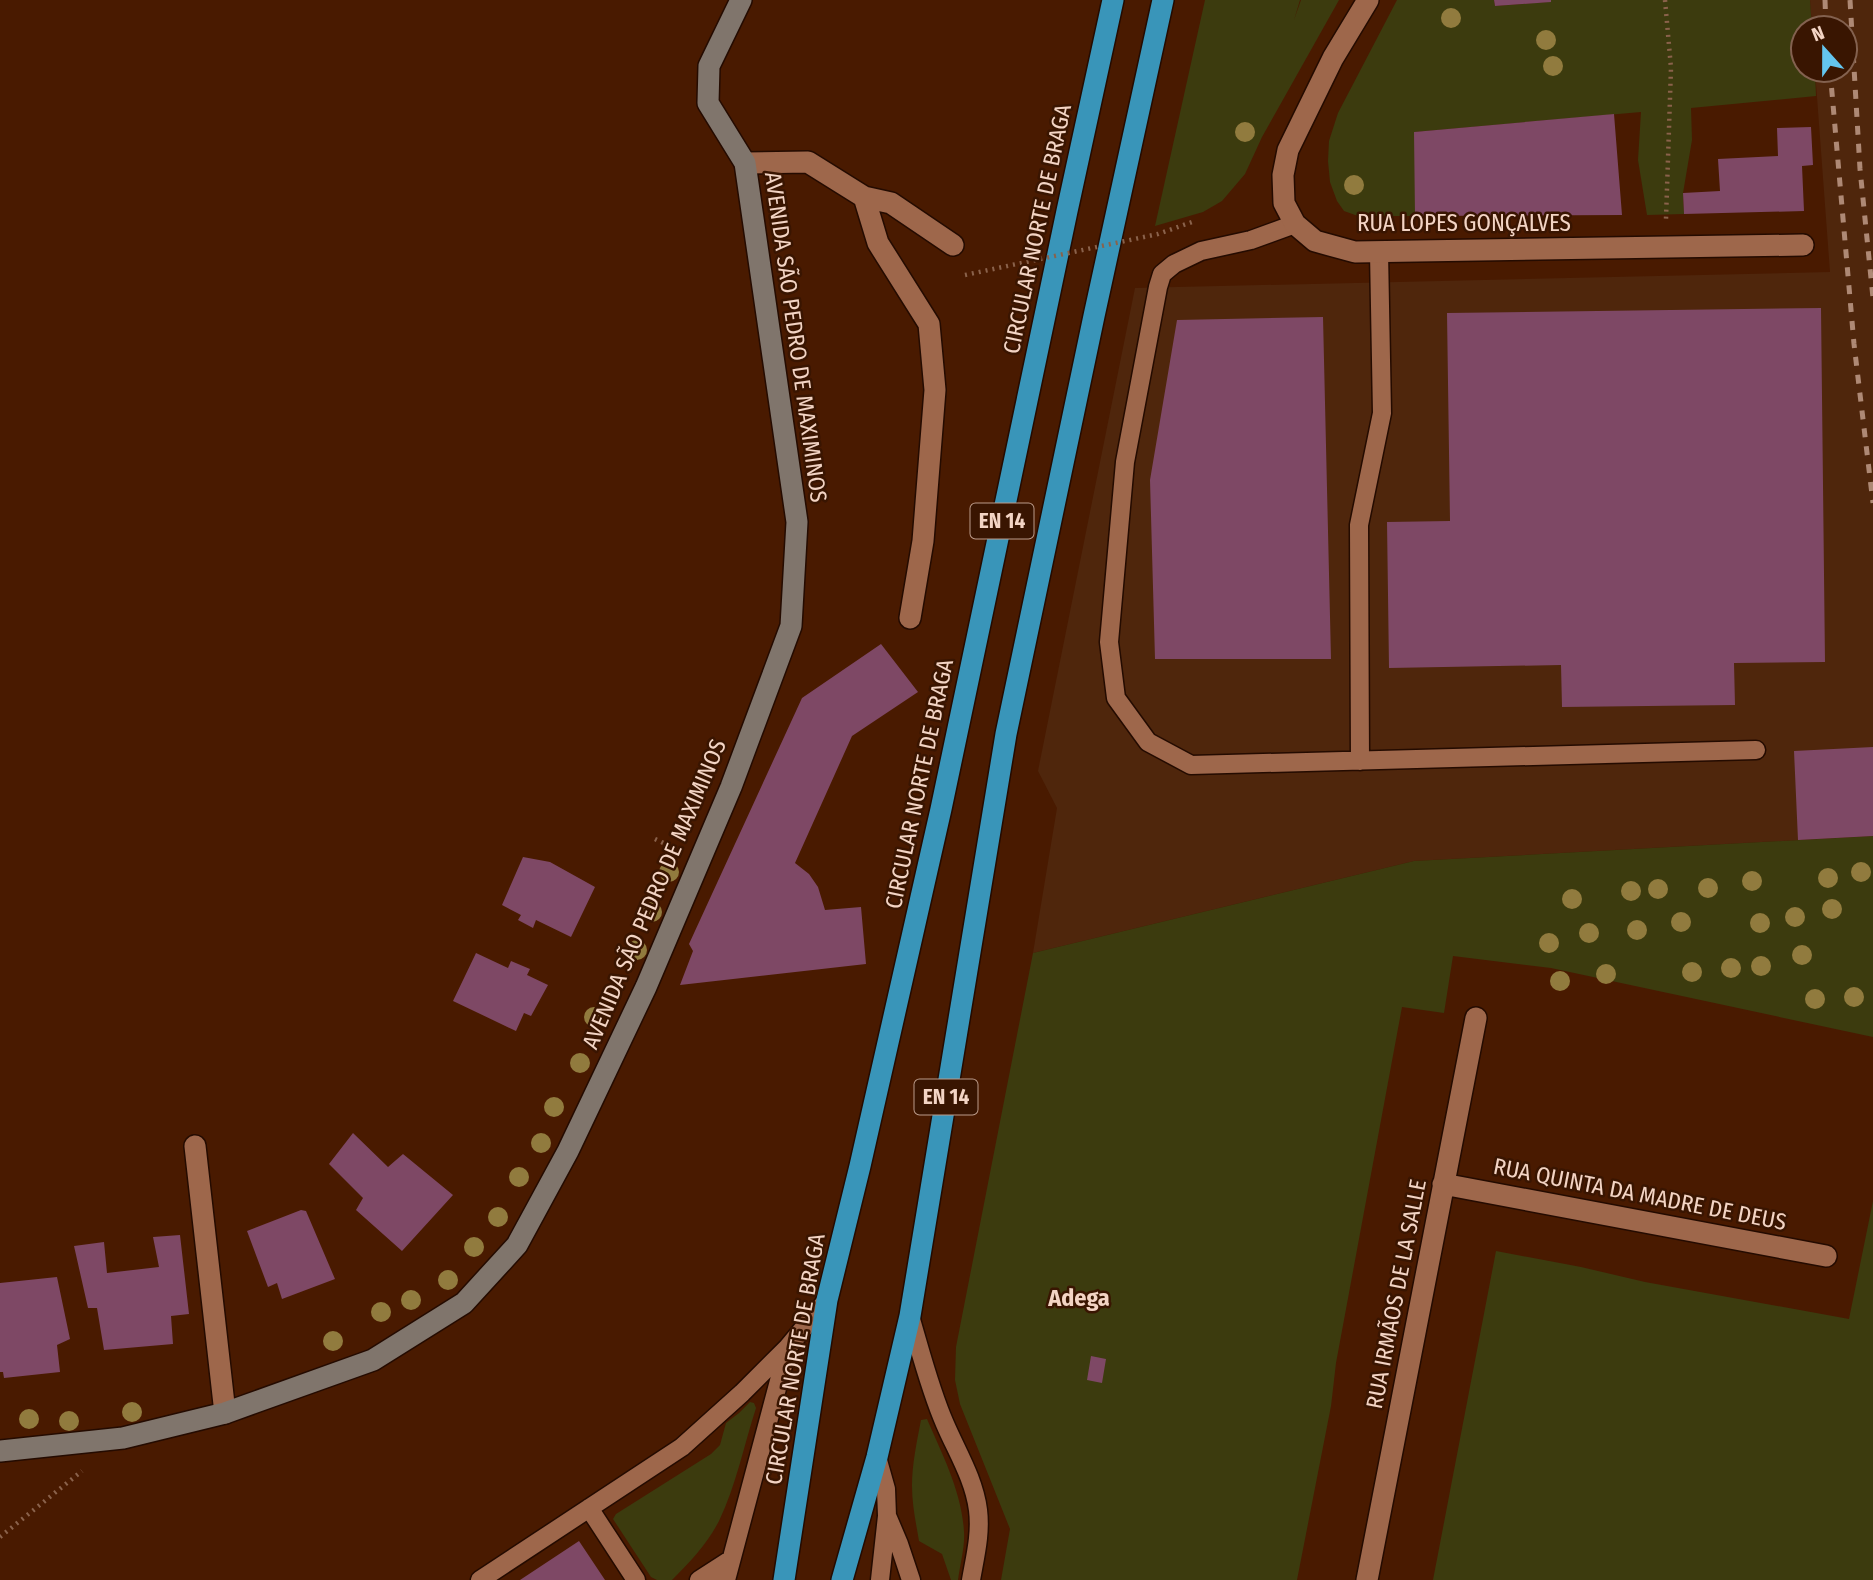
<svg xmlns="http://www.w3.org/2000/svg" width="1873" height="1580" viewBox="0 0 1873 1580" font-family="'Fira Sans Condensed',sans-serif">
	<rect width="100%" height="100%" fill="#491a00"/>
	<path fill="#4f260c" d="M1810,0H1873V836L1414,861L1033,953L1057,808L1038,771L1135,288L1830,272L1815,70H1845V28H1812Z"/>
	<path fill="#3c3b0e" d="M1205,0H1300L1294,20L1301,0H1339L1262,137L1245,174L1222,201L1203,212L1155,226Z
		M1397,0H1494L1495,6L1548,2V0H1810L1812,28H1803V70H1815L1816,96L1691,108L1692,140L1683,193L1684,214L1647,215L1638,160L1641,112L1415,132V216H1358L1344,211L1337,201L1330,182L1328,161L1329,141L1338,113Z
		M1873,836V1037L1551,968L1453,956L1444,1013L1402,1007L1336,1363L1331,1406L1297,1580H1001L1010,1529L960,1404L955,1380L956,1347L1033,953L1414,861Z
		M1873,1201V1580H1433L1496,1251L1581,1267L1645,1282L1849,1319Z
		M750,1402L754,1403L756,1408C744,1445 736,1486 719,1521C707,1544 690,1562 672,1580H657L651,1577L613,1519L616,1514L711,1454L720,1445L726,1423L739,1413Z
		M927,1419C942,1454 962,1492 964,1532C965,1547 960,1565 958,1580H951L942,1554L919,1541C916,1523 912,1505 912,1486C912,1464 917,1441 921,1420Z"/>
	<path fill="#7e4865" d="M1494,0H1551V2L1495,6Z
		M1614,114L1622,215L1415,216L1414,132Z
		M1811,127L1813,165L1802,166L1804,211L1684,214L1683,193L1720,191L1718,159L1778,156L1777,128Z
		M1821,308L1825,662L1734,663L1735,705L1562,707L1561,665L1389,668L1387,522L1450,521L1447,313Z
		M1323,317L1331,659H1155L1150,480L1177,320Z
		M881,644L918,692L852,736L795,863L809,874L818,887L825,910L861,907L866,964L680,985L693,951L689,944L802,698Z
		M1873,747V836L1798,840L1794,751Z
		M523,857L550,862L595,887L571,937L536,920L533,928L518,920L521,915L502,905Z
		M476,953L508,968L511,961L530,969L527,975L548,985L531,1016L524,1013L516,1031L453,1001Z
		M353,1133L388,1167L403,1154L453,1195L402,1251L356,1210L363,1198L329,1164Z
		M301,1210L306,1211L335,1279L282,1299L277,1283L268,1287L247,1231Z
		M180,1235L189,1314L171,1316L173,1344L104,1350L97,1308H88L74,1246L104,1242L107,1273L159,1267L153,1237Z
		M57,1277L70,1339L57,1345L60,1372L4,1378L3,1372H0V1283Z
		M1091,1356L1106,1359L1102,1383L1087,1380Z
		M579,1541L605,1580H520Z"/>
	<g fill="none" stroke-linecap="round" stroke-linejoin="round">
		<defs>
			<path id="lane" d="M1295,224L1251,240L1201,251L1174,264L1162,274L1158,287L1125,462L1109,642L1116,698L1148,742L1191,765L1756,750
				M1360,761L1359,525L1382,413L1379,252
				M910,1316C921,1353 930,1390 945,1424C957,1452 974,1479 978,1510C981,1534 975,1557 971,1580
				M877,1457L886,1489L887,1516L880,1580
				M589,1508L636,1580
				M888,1518L899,1544L911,1580
				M480,1580L682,1447L742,1393L788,1347
				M699,1580L730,1560
				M726,1580L788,1347L827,1300"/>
			<path id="street" d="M1368,0L1333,58L1288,150L1283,175L1284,203L1295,224L1315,241L1355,252L1803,245
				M745,163L808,162L864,197L891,203L953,245
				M864,197L878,243L929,324L935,390L923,541L910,618
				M195,1146L225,1413
				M1443,1184L1826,1256
				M1367,1580L1476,1018"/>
			<path id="secondary" d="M0,1451L123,1438L225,1413L373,1360L464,1303L517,1245L568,1151L646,987L731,787L791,626L797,522L745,163L708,103L709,66L741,0"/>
			<path id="highway" d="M784,1580L827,1300L860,1166L941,809L1067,211L1113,0
				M842,1580L877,1457L910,1316L1006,734L1094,316L1163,0"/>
		</defs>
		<use href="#lane" stroke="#240b00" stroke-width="21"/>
		<use href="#street" stroke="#240b00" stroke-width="24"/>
		<use href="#secondary" stroke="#240b00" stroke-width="24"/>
		<use href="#highway" stroke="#240b00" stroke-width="24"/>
		<path stroke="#8a624b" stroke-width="4.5" stroke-dasharray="2 5" stroke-linecap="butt" d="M1665,0L1671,68L1666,219
			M655,839L676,849
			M0,1537L82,1471"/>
		<use href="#lane" stroke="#9e674b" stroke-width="18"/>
		<use href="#street" stroke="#9e674b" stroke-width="21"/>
		<use href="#secondary" stroke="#80756c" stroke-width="21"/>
		<use href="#highway" stroke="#3995b9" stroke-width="21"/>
		<path stroke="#ae8975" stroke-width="5" stroke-dasharray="9 9" stroke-linecap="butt" d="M1825,0L1826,28
			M1850,0L1860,169L1873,298
			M1830,70L1854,344L1873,503"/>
		<path stroke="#8a624b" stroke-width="4.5" stroke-dasharray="2 5" stroke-linecap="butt" d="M965,275L1158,234L1195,221"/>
	</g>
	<g fill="#917b3e">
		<circle cx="1451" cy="18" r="10"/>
		<circle cx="1546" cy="40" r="10"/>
		<circle cx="1553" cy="66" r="10"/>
		<circle cx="1245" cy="132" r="10"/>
		<circle cx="1354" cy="185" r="10"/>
		<circle cx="669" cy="872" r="10"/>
		<circle cx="1861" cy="872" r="10"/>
		<circle cx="1828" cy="878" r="10"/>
		<circle cx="1752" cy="881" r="10"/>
		<circle cx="1708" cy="888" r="10"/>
		<circle cx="1658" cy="889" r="10"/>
		<circle cx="1631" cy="891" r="10"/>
		<circle cx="1572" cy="899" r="10"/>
		<circle cx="1832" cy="909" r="10"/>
		<circle cx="652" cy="912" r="10"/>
		<circle cx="1795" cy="917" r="10"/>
		<circle cx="1681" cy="922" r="10"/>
		<circle cx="1760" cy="923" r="10"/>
		<circle cx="1637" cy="930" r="10"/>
		<circle cx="1589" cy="933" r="10"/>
		<circle cx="1549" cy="943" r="10"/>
		<circle cx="637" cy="950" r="10"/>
		<circle cx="1802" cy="955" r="10"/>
		<circle cx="1761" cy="966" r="10"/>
		<circle cx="1731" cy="968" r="10"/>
		<circle cx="1692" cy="972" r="10"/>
		<circle cx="1606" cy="974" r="10"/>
		<circle cx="1560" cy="981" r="10"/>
		<circle cx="1854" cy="997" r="10"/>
		<circle cx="1815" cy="999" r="10"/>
		<circle cx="594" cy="1017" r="10"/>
		<circle cx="580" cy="1063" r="10"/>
		<circle cx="554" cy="1107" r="10"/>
		<circle cx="541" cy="1143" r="10"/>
		<circle cx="519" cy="1177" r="10"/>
		<circle cx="498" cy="1217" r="10"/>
		<circle cx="474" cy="1247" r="10"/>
		<circle cx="448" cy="1280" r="10"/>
		<circle cx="411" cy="1300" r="10"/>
		<circle cx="381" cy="1312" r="10"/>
		<circle cx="333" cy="1341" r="10"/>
		<circle cx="132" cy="1412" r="10"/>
		<circle cx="29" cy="1419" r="10"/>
		<circle cx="69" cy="1421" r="10"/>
	</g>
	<g text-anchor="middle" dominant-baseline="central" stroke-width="5" stroke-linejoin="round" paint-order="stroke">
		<g fill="#391501" stroke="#bb9b8a" stroke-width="2">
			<rect x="970.5" y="503.5" width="63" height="35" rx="5"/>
			<rect x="914.5" y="1079.5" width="63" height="35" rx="5"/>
		</g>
		<g font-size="21" font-weight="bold" fill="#f3d4c4">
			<text x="1002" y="521">EN 14</text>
			<text x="946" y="1097">EN 14</text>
		</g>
		<g font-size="23" fill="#f3d4c4" stroke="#391501">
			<text x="1464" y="223">RUA LOPES GONÇALVES</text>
			<text transform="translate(1037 229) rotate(-78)">CIRCULAR NORTE DE BRAGA</text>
			<text transform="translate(796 337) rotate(82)">AVENIDA SÃO PEDRO DE MAXIMINOS</text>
			<text transform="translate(919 784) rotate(-78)">CIRCULAR NORTE DE BRAGA</text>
			<text transform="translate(654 894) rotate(-67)">AVENIDA SÃO PEDRO DE MAXIMINOS</text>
			<text transform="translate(1640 1194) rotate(11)">RUA QUINTA DA MADRE DE DEUS</text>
			<text transform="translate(1396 1294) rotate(-79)">RUA IRMÃOS DE LA SALLE</text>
			<text transform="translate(795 1359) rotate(-80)">CIRCULAR NORTE DE BRAGA</text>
		</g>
		<g font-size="24" font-weight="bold" fill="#f3d4c4" stroke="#391501">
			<text x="1079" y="1298">Adega</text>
		</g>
	</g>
	<g transform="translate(1824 49) rotate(339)"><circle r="33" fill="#391501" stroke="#83614f" stroke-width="2"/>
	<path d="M0-5L12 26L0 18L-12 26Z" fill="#64c5ee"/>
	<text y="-10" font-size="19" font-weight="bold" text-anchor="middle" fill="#f3d4c4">N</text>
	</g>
</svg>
